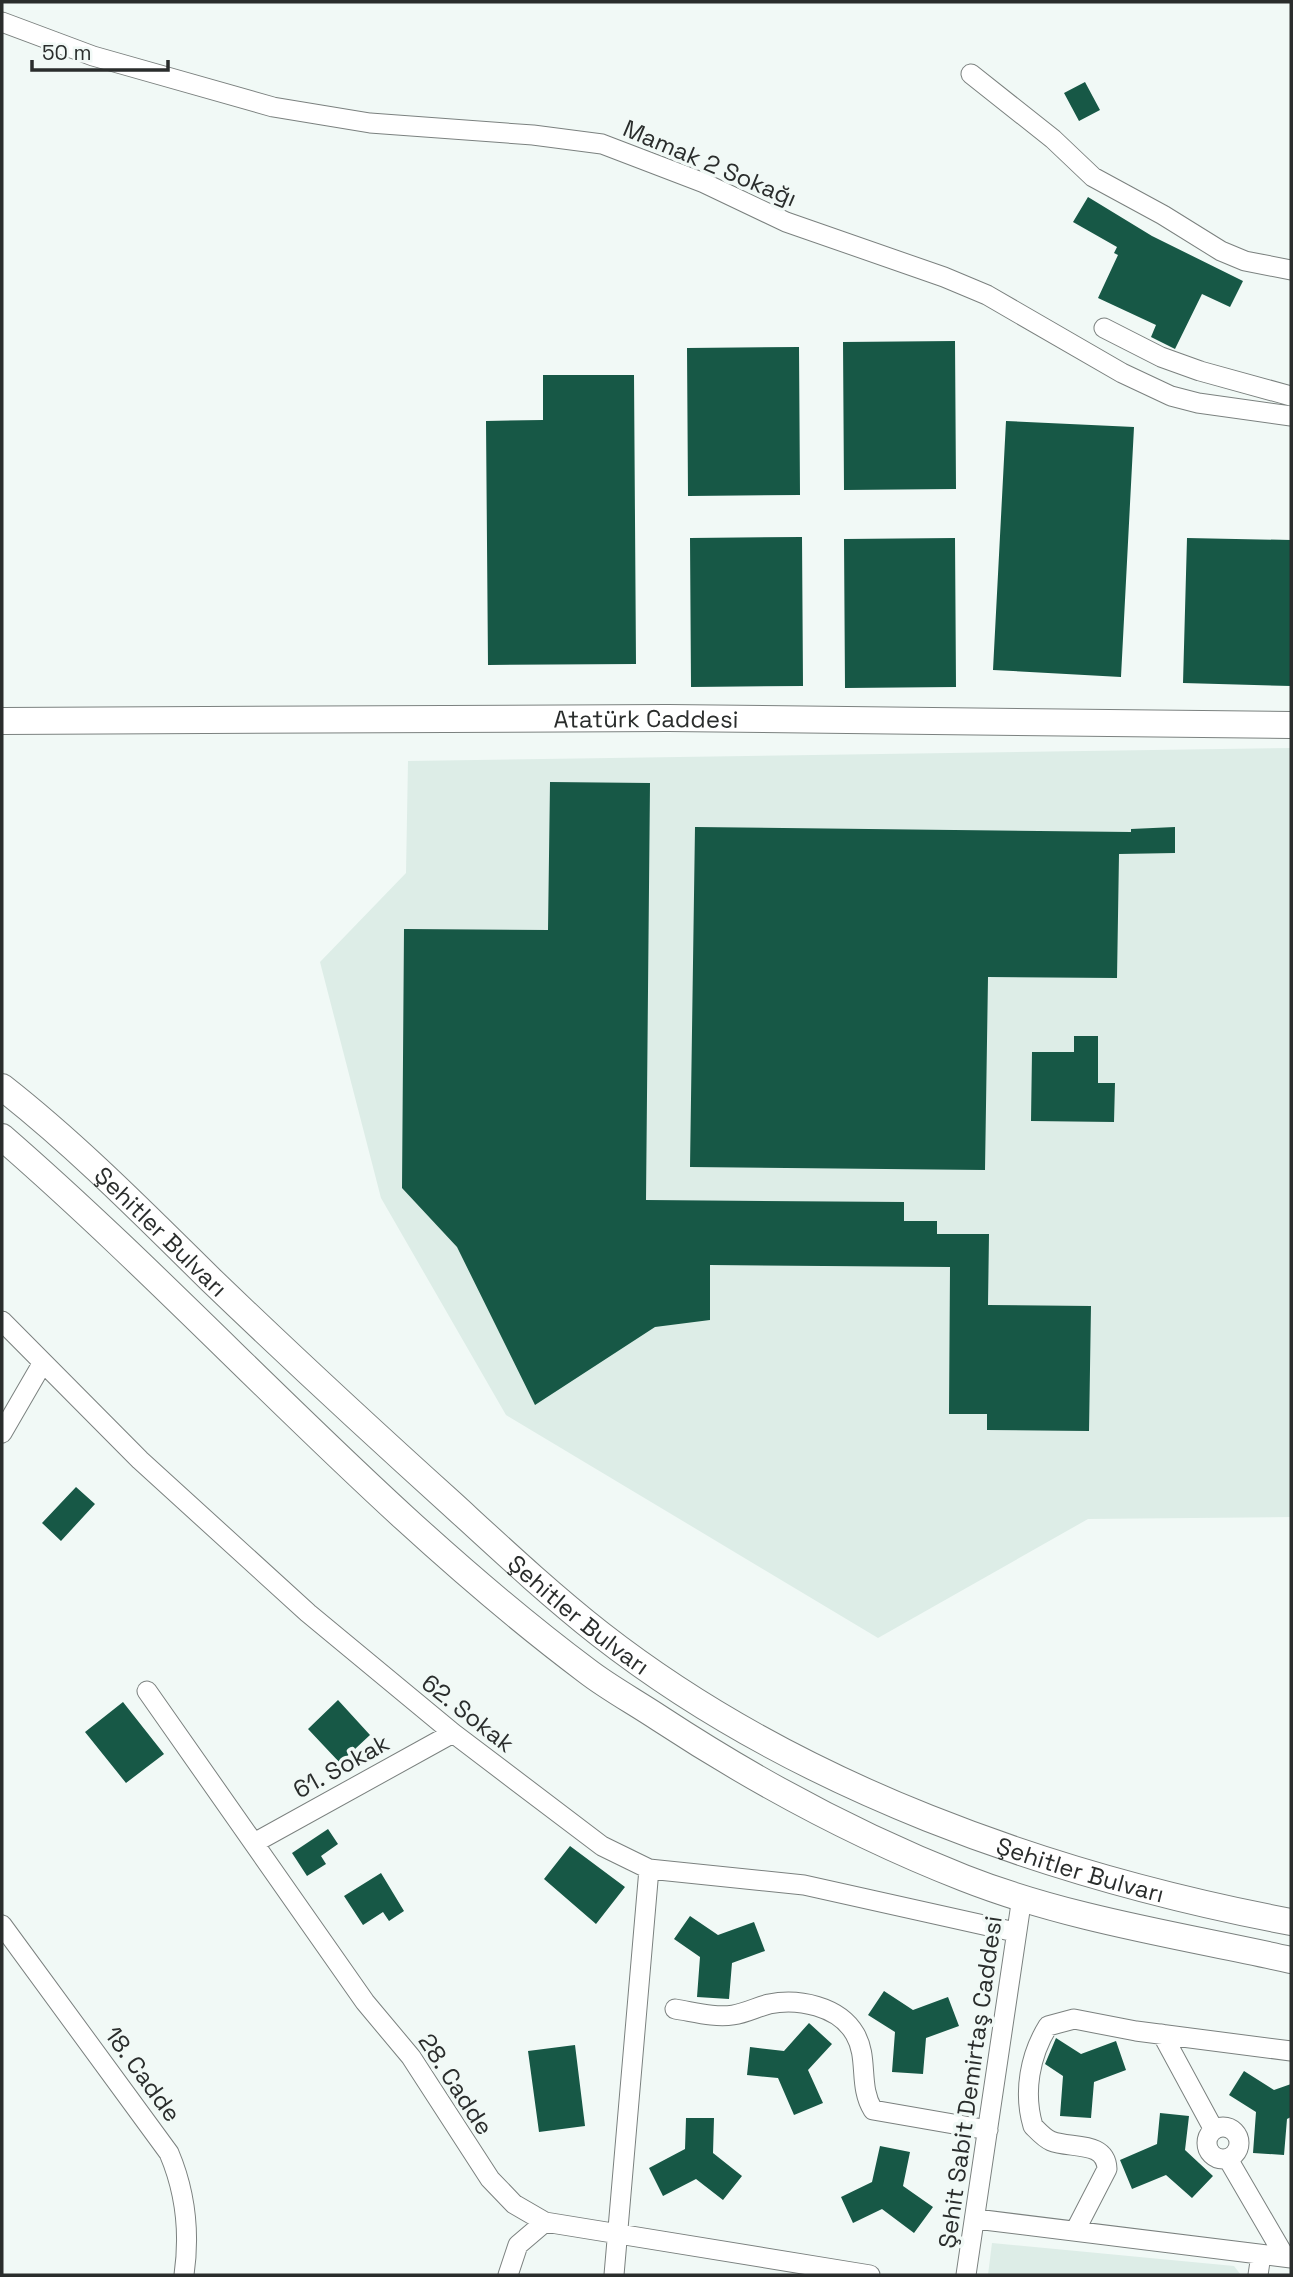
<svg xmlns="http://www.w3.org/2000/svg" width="1293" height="2277" viewBox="0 0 1293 2277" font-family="'Space Grotesk',sans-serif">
	<rect width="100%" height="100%" fill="#f1f9f6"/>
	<path fill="#ddede7" d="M1291,748V1517L1088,1519L878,1638L506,1415L381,1198L320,962L406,873L408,761Z
		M992,2243L1234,2266L1241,2275H988Z"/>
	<path fill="#175846" d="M1085,82L1100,110L1079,121L1064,93Z
		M1088,197L1152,236L1243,281L1230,307L1202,294L1175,349L1151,337L1156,325L1098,298L1118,255L1114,253L1117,247L1073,222Z
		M955,341L956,489L844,490L843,342Z
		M799,347L800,495L688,496L687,348Z
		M543,375H634L636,664L488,665L486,421L543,420Z
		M1006,421L1134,427L1121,677L993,670Z
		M802,537L803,686L691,687L690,538Z
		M955,538L956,687L845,688L844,539Z
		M1187,538L1291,540V686L1183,683Z
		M550,782L650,783L646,1200L904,1202V1221H937V1234H989L988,1305L1091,1306L1089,1431L987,1430V1414H949L950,1267L710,1265V1320L655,1327L535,1405L457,1247L402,1188L404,929L548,930Z
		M695,827L1131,832V829L1175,827V853L1119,854L1117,978L988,977L985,1170L690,1167Z
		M1074,1036H1098V1083H1115L1114,1122L1031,1121L1032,1052H1074Z
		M76,1487L95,1504L61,1541L42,1523Z
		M338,1700L370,1735L340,1763L308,1729Z
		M123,1702L164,1754L126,1783L85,1732Z
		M328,1829L338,1844L321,1856L326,1864L307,1876L292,1853Z
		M570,1846L625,1887L596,1924L544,1879Z
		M381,1873L404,1911L389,1921L383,1912L363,1925L344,1896Z
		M690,1916L718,1935L754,1922L765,1951L732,1963L729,1999L697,1997L700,1957L674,1939Z
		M884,1991L913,2010L948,1997L959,2026L926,2038L923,2074L892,2072L895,2032L868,2015Z
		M809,2023L832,2044L808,2070L823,2103L794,2115L778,2078L747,2075L750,2047L784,2051Z
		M1056,2038L1081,2054L1116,2041L1126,2070L1094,2082L1091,2118L1060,2116L1063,2076L1045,2064Z
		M575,2045L585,2126L539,2132L528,2051Z
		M1244,2071L1274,2090L1291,2084V2117L1287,2119L1284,2155L1253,2153L1256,2112L1229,2095Z
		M1160,2113L1189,2116L1185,2150L1213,2176L1192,2198L1166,2175L1132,2189L1120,2160L1157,2144Z
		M686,2118H714L713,2153L742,2176L723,2200L696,2179L663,2196L649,2168L685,2149Z
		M880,2146L910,2152L903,2186L933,2207L914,2233L882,2209L853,2223L841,2197L872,2182Z"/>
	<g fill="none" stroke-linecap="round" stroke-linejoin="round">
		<defs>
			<path id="minor" d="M2,22L93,56L273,107L370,123L533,135L602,144L704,183L786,222L944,277L987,295L1122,373L1171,396L1198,403L1291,416
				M971,74L1053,139L1093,177L1163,215L1221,251L1245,261L1291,270
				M1104,328L1161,357L1200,371L1291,396
				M2,1321L140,1460L308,1613L453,1733L602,1846L649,1869L804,1885L1015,1932
				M2,1433L42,1364
				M147,1691L365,2002L411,2057L490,2179L514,2204L545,2222L870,2275
				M254,1843L453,1733
				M2,1925L169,2153C186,2193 190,2233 184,2275
				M675,2009C694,2012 715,2018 733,2015C746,2013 757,2007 769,2004C798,1998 839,2006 855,2034C869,2058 858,2086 873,2110L988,2130
				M1162,2034L1214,2130
				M1207 2143a16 16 0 1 1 32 0a16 16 0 1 1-32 0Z
				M1228,2159L1285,2257
				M976,2219L1291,2258
				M1075,2231L1107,2169C1106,2140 1070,2149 1051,2141C1044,2138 1038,2131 1033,2126C1023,2092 1030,2055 1048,2026L1074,2019L1136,2031L1291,2051
				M508,2275L518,2245L545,2222
				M614,2275L649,1869
				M966,2275L1022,1897
				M1258,2275L1261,2255"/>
			<g id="major">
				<path id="s1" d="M2,721L668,718L1291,725"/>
				<path id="s2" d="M2,1087C76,1145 143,1213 210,1279C289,1355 370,1430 452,1504C500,1548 548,1593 600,1634C796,1787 1049,1876 1291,1922"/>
				<path d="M2,1137C201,1310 375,1512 587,1671C609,1688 635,1702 659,1718C755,1781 857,1836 964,1878C1068,1919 1183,1936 1291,1960"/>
			</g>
		</defs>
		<use href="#minor" stroke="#7b817f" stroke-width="21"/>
		<use href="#major" stroke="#7b817f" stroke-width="28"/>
		<use href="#minor" stroke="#fff" stroke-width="19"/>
		<use href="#major" stroke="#fff" stroke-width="26"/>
	</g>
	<g text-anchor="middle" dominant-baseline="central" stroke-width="7" stroke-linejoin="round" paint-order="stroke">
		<g font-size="24" fill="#2a2d2c" stroke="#f1f9f6">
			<text transform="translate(710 163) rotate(23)">Mamak 2 Sokağı</text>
			<text stroke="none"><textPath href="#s1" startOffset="644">Atatürk Caddesi</textPath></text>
			<text stroke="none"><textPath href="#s2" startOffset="215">Şehitler Bulvarı</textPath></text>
			<text stroke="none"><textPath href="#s2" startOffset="782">Şehitler Bulvarı</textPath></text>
			<text transform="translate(468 1713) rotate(38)">62. Sokak</text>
			<text transform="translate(341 1766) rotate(-29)">61. Sokak</text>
			<text stroke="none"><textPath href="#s2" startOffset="1349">Şehitler Bulvarı</textPath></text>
			<text transform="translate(143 2074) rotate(54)">18. Cadde</text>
			<text transform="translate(970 2082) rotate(-82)">Şehit Sabit Demirtaş Caddesi</text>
			<text transform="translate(456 2084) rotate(57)">28. Cadde</text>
		</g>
	</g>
	<rect width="1293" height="2277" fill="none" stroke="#2a2d2c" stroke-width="7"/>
	<path d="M32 60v10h136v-10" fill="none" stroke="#2a2d2c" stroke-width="3.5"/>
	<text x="42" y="60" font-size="21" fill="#2a2d2c" stroke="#f1f9f6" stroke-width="5" paint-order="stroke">50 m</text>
</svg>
